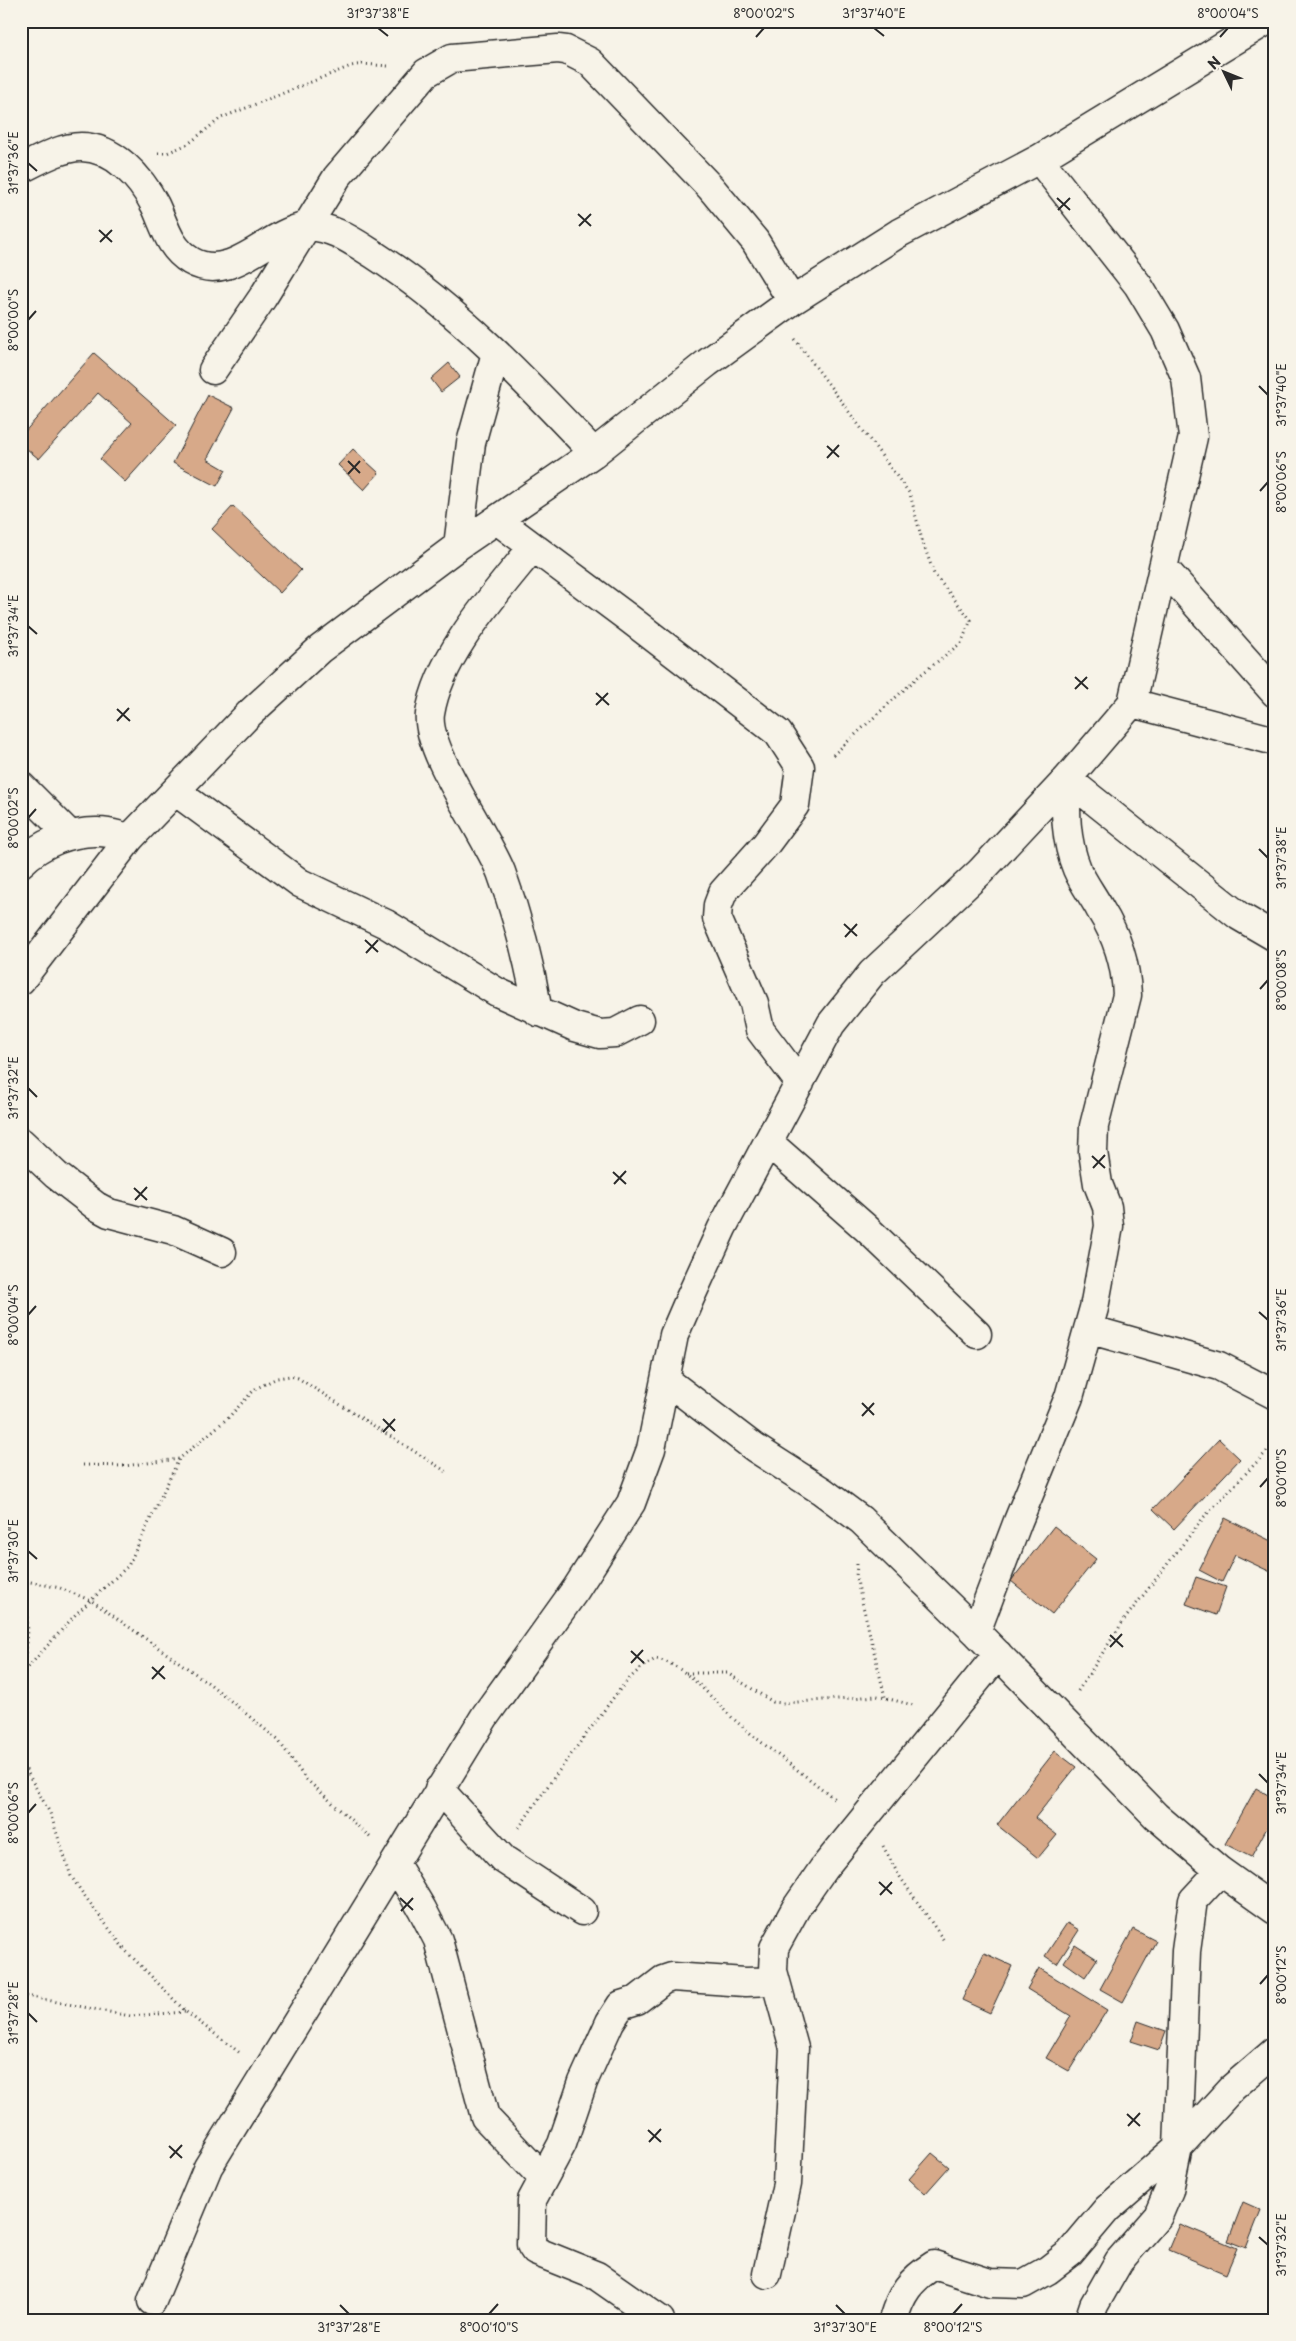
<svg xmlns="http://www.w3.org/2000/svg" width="1296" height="2341" viewBox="0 0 1296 2341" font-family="'Playpen Sans',sans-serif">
	<rect width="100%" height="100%" fill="#f7f3e8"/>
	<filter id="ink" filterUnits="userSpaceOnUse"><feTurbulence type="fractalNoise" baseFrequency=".02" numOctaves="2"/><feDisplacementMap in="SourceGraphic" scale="10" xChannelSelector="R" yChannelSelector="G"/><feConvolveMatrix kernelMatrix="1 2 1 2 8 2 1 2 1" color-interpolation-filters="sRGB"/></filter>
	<g filter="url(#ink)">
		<path fill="#d7a989" stroke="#2b2b2b" d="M94,353L176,425L125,482L100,459L132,423L98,393L39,459L21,444V436Z
			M449,363L460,377L441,392L431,379Z
			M208,395L234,408L207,459L226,470L217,486L173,463Z
			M353,449L379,473L364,490L338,465Z
			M233,506L301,570L280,593L212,529Z
			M1219,1439L1240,1459L1174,1529L1153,1509Z
			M1225,1518L1275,1543V1574L1235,1555L1222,1582L1199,1570Z
			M1054,1526L1096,1559L1052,1614L1011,1581Z
			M1196,1577L1226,1587L1216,1615L1186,1604Z
			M1055,1751L1076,1767L1035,1818L1057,1835L1038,1858L997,1825Z
			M1256,1788L1275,1799V1813L1251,1857L1225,1844Z
			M1067,1923L1079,1930L1057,1964L1045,1956Z
			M1133,1929L1156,1941L1123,2002L1100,1989Z
			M1075,1945L1097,1959L1085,1977L1064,1962Z
			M984,1953L1012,1966L990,2013L962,2000Z
			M1039,1968L1107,2010L1069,2071L1046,2058L1071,2016L1027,1989Z
			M1138,2021L1166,2031L1159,2050L1131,2041Z
			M932,2153L949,2167L925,2194L909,2179Z
			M1243,2202L1261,2210L1246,2248L1228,2241Z
			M1180,2224L1237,2248L1226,2274L1169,2250Z"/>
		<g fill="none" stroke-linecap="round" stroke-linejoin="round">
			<defs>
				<path id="street" d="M21,169C39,160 61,147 81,147C114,147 141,178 155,205C165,226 169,248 191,261C231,284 266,234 305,227C329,224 354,242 373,254C458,309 526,381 594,453
					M213,370L263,297L337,177L426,73L452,58L558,49L566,50L590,62L711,188L755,241L792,301
					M497,520L627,617L778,733L800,767L795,805L766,844L723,892L718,905L717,918L754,1003L760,1030L800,1083
					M458,546L471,443L496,353
					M533,547C496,593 439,655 430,714C425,750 486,834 501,872C518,918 530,964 538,1012
					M1163,567L1275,693
					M1132,703L1275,741
					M1067,779L1239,916L1275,937
					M21,786L70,835
					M175,791L300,883L386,924L497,992L575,1027L600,1034L615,1033L640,1020
					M21,863C41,843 71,831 99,832C109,832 120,836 130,838
					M21,980L130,838L249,714L320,649L458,546L594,453L707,363L792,301L899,233L1039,159L1266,21
					M21,1142L56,1175L96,1206L109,1213L173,1230L222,1252
					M768,1142L866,1228L977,1334
					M1088,1329L1219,1366L1275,1395
					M666,1380L755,1448L822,1491L861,1520L976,1632L1156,1816L1220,1871L1275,1910
					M976,1632L1018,1521L1069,1397L1094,1308L1109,1226L1107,1207L1098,1184L1093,1152L1094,1126L1127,995C1126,964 1117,936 1100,909C1093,896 1083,883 1077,869C1065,840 1065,810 1067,779
					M439,1789L503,1859L582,1911
					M395,1864L422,1909L438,1940L485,2117L543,2178
					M767,2274L787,2184L794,2048L773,1971L774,1948L796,1908L823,1869L998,1654
					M152,2301L208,2167L485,1716L576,1589L631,1503L651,1449L674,1335L690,1298L722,1228L831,1024L872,973L980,872L1067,779L1132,703L1193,437L1186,378L1165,330L1138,285L1039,159
					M660,2320L597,2276L535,2251L531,2245L532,2200L562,2144L583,2082L610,2022L621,2005L637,2000L663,1980L672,1977L745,1982L775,1981
					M893,2320C901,2293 910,2280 934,2265L990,2283L1023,2284L1048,2270L1070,2253L1107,2209L1178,2147L1232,2088L1275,2051
					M1089,2320L1094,2305L1119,2261L1158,2216L1169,2190L1178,2147L1186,1951L1193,1900L1220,1871"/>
			</defs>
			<use href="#street" stroke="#2b2b2b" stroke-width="31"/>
			<path stroke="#2b2b2b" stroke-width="3" stroke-dasharray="1 4" stroke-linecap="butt" d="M158,153H167L188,144L221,118L351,66L362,64L388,66
				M795,339L910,494L922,540L934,574L971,620L961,643L919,676L831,757
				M83,1465L124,1466L179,1459
				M857,1564L856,1577L885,1697
				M21,1580L60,1588L92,1601L210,1684L278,1740L305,1778L372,1839
				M21,1593C31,1622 29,1643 21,1673
				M686,1673H727L773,1702L784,1703L877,1696L913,1705
				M21,1675L76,1614L128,1566L179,1459L228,1418L255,1389L277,1378L290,1376L298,1378L447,1472
				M1078,1691L1124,1620L1204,1517L1275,1443
				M21,1761L50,1813L71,1876L81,1891L125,1950L149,1974L186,2012L240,2053
				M519,1828C542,1793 566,1761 591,1728C609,1705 628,1672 656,1659C686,1664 714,1702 737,1722C768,1749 804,1774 836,1800
				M883,1846L898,1874L945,1942
				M21,1995L130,2016L185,2012"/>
			<use href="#street" stroke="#f7f3e8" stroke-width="28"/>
		</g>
	</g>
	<path fill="none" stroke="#2b2b2b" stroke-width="2" d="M378,28L388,36M874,28L884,36M756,37L764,28M1220,37L1228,28M28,163L37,171M1057,198L1070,210M1058,210L1070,198M578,214L591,226M579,226L591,214M99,230L112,242M100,242L112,230M28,320L36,311M1259,386L1268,395M827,446L839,457M827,458L839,445M348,461L360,473M348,474L360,461M1260,491L1268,482M28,626L37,634M1075,677L1088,689M1075,689L1087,677M596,693L609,705M596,705L608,693M117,709L130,721M117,721L129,708M28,818L36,809M1259,849L1268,858M844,924L857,936M845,937L857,924M365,940L378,952M366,953L378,940M1260,989L1268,980M28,1088L37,1097M1092,1156L1105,1168M1093,1168L1105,1155M613,1172L626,1184M614,1184L626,1171M134,1188L147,1200M135,1200L147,1187M1259,1312L1268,1320M28,1315L36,1306M862,1403L874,1415M862,1416L874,1403M383,1419L395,1431M383,1432L395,1419M1260,1487L1268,1478M28,1551L37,1559M1110,1635L1123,1647M1110,1647L1122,1634M631,1651L644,1663M631,1663L643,1650M152,1667L165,1679M152,1679L164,1666M1259,1774L1268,1783M28,1813L36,1804M879,1882L892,1894M880,1895L892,1882M400,1898L413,1910M401,1911L413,1898M1260,1984L1268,1975M28,2013L37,2022M1127,2114L1140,2126M1128,2126L1140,2113M648,2130L661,2142M649,2142L661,2129M169,2146L182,2158M170,2158L182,2145M1259,2237L1268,2245M340,2305L349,2314M836,2305L845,2314M489,2314L498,2304M953,2314L962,2304"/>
	<rect width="1296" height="2341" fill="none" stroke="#f7f3e8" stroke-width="55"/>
	<g transform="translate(1224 72) rotate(313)" stroke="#f7f3e8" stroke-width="4" paint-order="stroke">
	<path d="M0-4L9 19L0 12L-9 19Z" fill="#2b2b2b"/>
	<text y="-8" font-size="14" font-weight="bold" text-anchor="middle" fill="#2b2b2b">N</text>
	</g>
	<rect x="28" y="28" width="1240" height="2286" fill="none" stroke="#2b2b2b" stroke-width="2"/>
	<g font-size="12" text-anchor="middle" fill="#2b2b2b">
		<text x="378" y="18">31°37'38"E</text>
		<text x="764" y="18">8°00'02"S</text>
		<text x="874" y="18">31°37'40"E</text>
		<text x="1228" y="18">8°00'04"S</text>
		<text transform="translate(14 163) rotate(-90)" y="4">31°37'36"E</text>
		<text transform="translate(14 320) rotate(-90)" y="4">8°00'00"S</text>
		<text transform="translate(1282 395) rotate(-90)" y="4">31°37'40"E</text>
		<text transform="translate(1282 482) rotate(-90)" y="4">8°00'06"S</text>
		<text transform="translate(14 626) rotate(-90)" y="4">31°37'34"E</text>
		<text transform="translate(14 818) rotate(-90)" y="4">8°00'02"S</text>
		<text transform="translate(1282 858) rotate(-90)" y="4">31°37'38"E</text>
		<text transform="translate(1282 980) rotate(-90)" y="4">8°00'08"S</text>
		<text transform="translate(14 1088) rotate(-90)" y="4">31°37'32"E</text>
		<text transform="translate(14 1315) rotate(-90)" y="4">8°00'04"S</text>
		<text transform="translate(1282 1320) rotate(-90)" y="4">31°37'36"E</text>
		<text transform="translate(1282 1478) rotate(-90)" y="4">8°00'10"S</text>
		<text transform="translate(14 1551) rotate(-90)" y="4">31°37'30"E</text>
		<text transform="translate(1282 1783) rotate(-90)" y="4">31°37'34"E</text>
		<text transform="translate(14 1813) rotate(-90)" y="4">8°00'06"S</text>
		<text transform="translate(1282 1975) rotate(-90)" y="4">8°00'12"S</text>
		<text transform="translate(14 2013) rotate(-90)" y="4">31°37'28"E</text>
		<text transform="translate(1282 2245) rotate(-90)" y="4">31°37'32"E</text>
		<text x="349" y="2332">31°37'28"E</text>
		<text x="489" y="2332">8°00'10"S</text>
		<text x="845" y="2332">31°37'30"E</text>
		<text x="953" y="2332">8°00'12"S</text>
	</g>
</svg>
